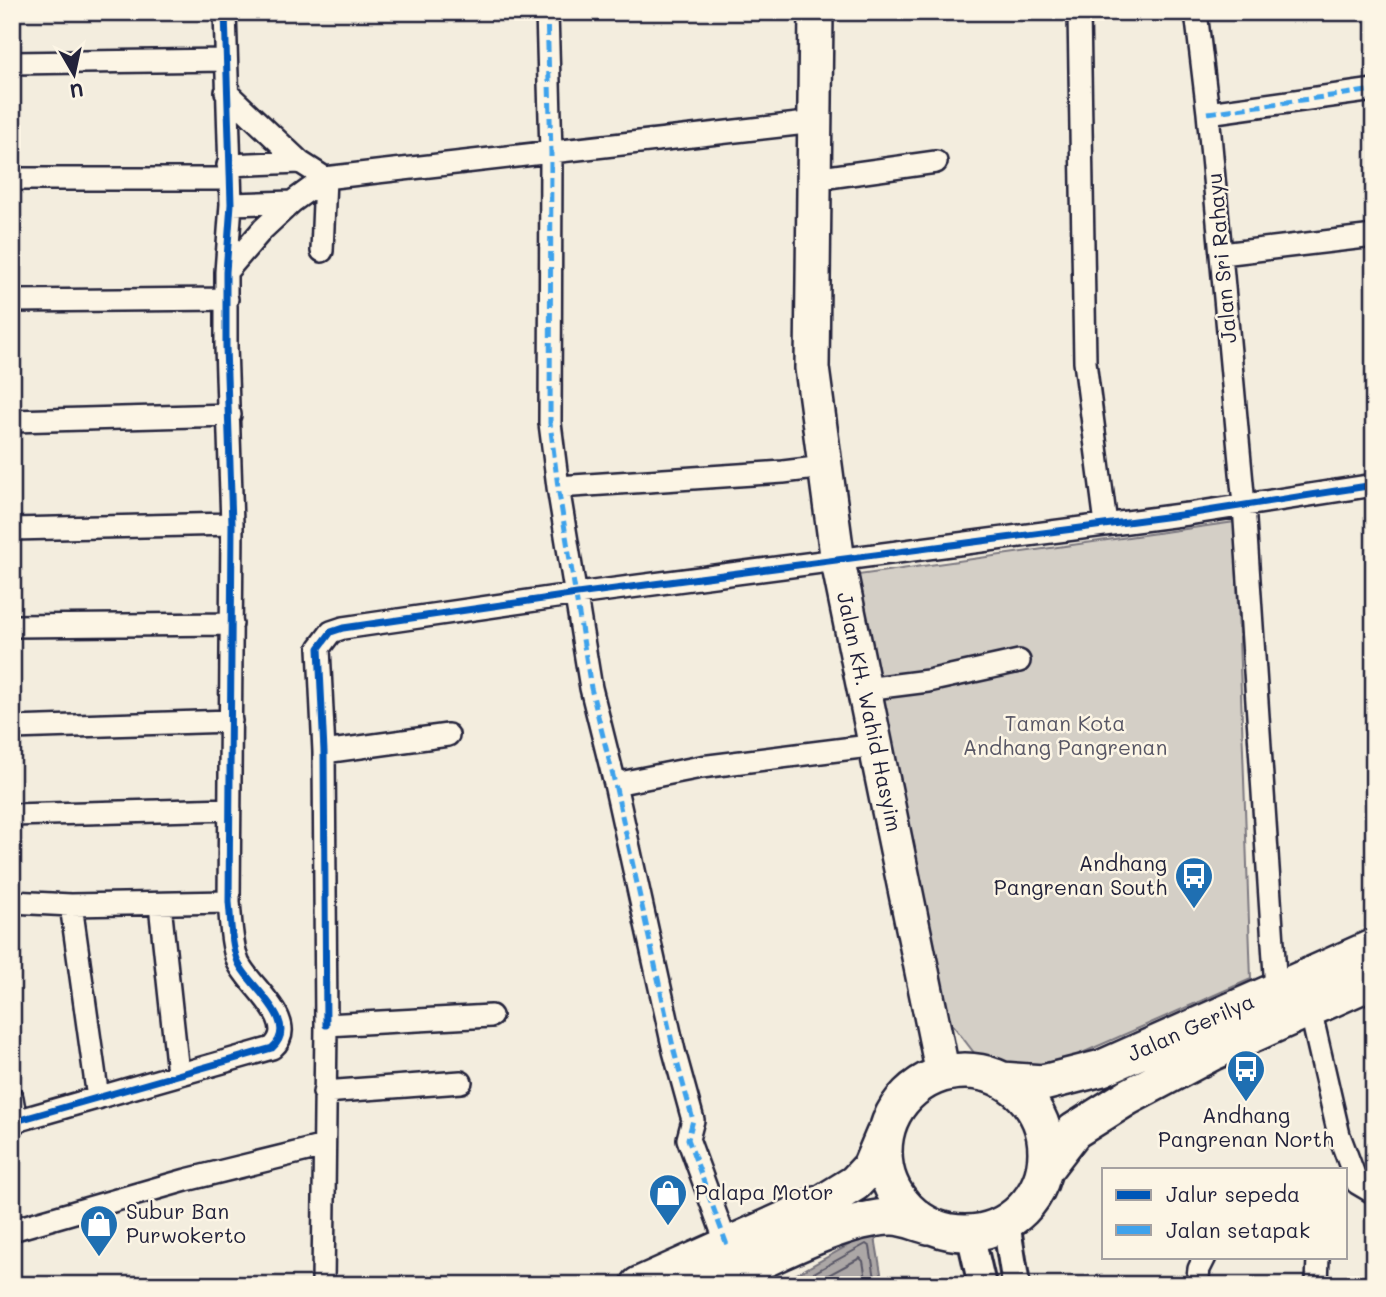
<svg xmlns="http://www.w3.org/2000/svg" width="1386" height="1297" viewBox="0 0 1386 1297" font-family="Mali,sans-serif">
	<style>
		.green { fill: #d4cfc6; stroke: #7b7880; stroke-width: 2 }
		.water { fill: #aca7a6; stroke: #75727b; stroke-width: 2 }
		.lines { fill: none; stroke-linecap: round; stroke-linejoin: round }
		.shore { stroke: #595766; stroke-width: 2 }
		.minor-casing { stroke: #22223b; stroke-width: 26 }
		.tertiary-casing { stroke: #22223b; stroke-width: 32 }
		.primary-casing { stroke: #22223b; stroke-width: 38 }
		.trunk-casing { stroke: #22223b; stroke-width: 40 }
		.minor { stroke: #fcf5e5; stroke-width: 21 }
		.tertiary { stroke: #fcf5e5; stroke-width: 26 }
		.primary { stroke: #fcf5e5; stroke-width: 33 }
		.trunk { stroke: #fcf5e5; stroke-width: 35 }
		.quiet { stroke: #3ea2ec; stroke-width: 5; stroke-dasharray: 10 5; stroke-linecap: butt }
		.cycleway-casing { stroke: #fcf5e5; stroke-width: 11 }
		.cycleway { stroke: #0057b8; stroke-width: 7 }
		.labels { text-anchor: middle; stroke-width: 5; stroke-linejoin: round; paint-order: stroke }
		.street-label { font-size: 21px; fill: #22223b; stroke: #fcf5e5 }
		.park-label { font-size: 21px; fill: #575665; stroke: #fcf5e5 }
		.poi-label { font-size: 21px; fill: #22223b; stroke: #fcf5e5; text-anchor: start }
	</style>
	<rect width="100%" height="100%" fill="#f3edde"/>
	<filter id="ink" filterUnits="userSpaceOnUse"><feTurbulence type="fractalNoise" baseFrequency=".0143" numOctaves="2"/><feDisplacementMap in="SourceGraphic" scale="14" xChannelSelector="R" yChannelSelector="G"/><feConvolveMatrix kernelMatrix="1 2 1 2 8 2 1 2 1" color-interpolation-filters="sRGB"/></filter>
	<g filter="url(#ink)">
		<path class="green" d="M 1235,522 L 1251,979 L 1041,1071 L 1009,1067 L 975,1054 L 939,1007 L 851,576 Z"/>
		<path class="water" d="M 874,1231 L 883,1285 L 777,1285 Z"/>
		<g class="lines">
			<path class="shore" d="M 792,1285 L 866,1244 L 870,1247 L 876,1285
				M 810,1285 L 860,1258 L 863,1261 L 867,1285"/>
			<defs>
				<path id="minor" d="M 547,12 L 551,153 L 550,423 L 558,487 L 591,688 L 615,784 L 674,1051 L 693,1120 L 688,1139 L 727,1245
					M 1079,12 L 1085,362 L 1106,524
					M 1196,12 L 1208,113 L 1244,505 L 1276,989
					M 12,63 L 226,60
					M 226,92 L 300,162
					M 1208,113 L 1374,90
					M 228,165 L 300,162 L 325,178
					M 12,179 L 229,179
					M 814,179 L 936,162
					M 231,204 L 292,202 L 325,178 L 333,177 L 815,122
					M 322,251 L 325,178
					M 1222,254 L 1374,236
					M 226,272 L 263,229 L 292,202
					M 12,301 L 227,299
					M 12,421 L 230,415
					M 558,487 L 783,472 L 824,467
					M 12,529 L 232,524
					M 12,626 L 232,624
					M 865,689 L 928,681 L 1019,661
					M 12,728 L 231,721
					M 324,752 L 448,735
					M 615,784 L 701,767 L 877,745
					M 12,815 L 230,809
					M 12,902 L 71,905 L 229,902
					M 71,905 L 98,1098
					M 160,905 L 178,1073
					M 1310,1009 L 1339,1135 L 1357,1183 L 1374,1193
					M 326,1025 L 324,752 L 319,648 L 331,632 L 343,628 L 577,594 L 1188,514 L 1374,485
					M 324,1092 L 461,1082
					M 12,1098 L 16,1121 L 272,1048 C 302,1022 248,986 238,962 C 231,943 231,922 229,902 L 232,524 L 226,346 L 226,272 L 231,204 L 225,12
					M 12,1230 L 186,1180 L 324,1146
					M 323,1285 L 326,1025 L 491,1016
					M 1197,1285 L 1199,1269 L 1205,1257
					M 1317,1285 L 1318,1257"/>
				<path id="tertiary" d="M 1006,1222 L 1016,1285
					M 970,1233 L 982,1285"/>
				<path id="primary" d="M 816,12 L 812,368 L 838,562 L 943,1074"/>
				<path id="trunk" d="M884 1152a81 81 0 1 1 162 0a81 81 0 1 1-162 0Z
					M 1002,1080 L 1043,1083 L 1102,1068 L 1374,947
					M 1044,1170 L 1074,1131 L 1128,1097 L 1211,1053 L 1374,980
					M 639,1285 L 824,1202 L 855,1183 L 870,1167 L 884,1134
					M 709,1285 C 758,1264 841,1217 892,1217 C 904,1217 917,1223 929,1226"/>
			</defs>
			<use href="#minor" class="minor-casing"/>
			<use href="#tertiary" class="tertiary-casing"/>
			<use href="#primary" class="primary-casing"/>
			<use href="#trunk" class="trunk-casing"/>
			<use href="#minor" class="minor"/>
			<use href="#tertiary" class="tertiary"/>
			<use href="#primary" class="primary"/>
			<use href="#trunk" class="trunk"/>
			<path class="quiet" d="M 547,12 L 551,153 L 550,423 L 558,487 L 591,688 L 615,784 L 674,1051 L 693,1120 L 688,1139 L 727,1245
				M 1208,113 L 1374,90"/>
			<defs>
				<path id="cycleway" d="M 326,1025 L 324,752 L 319,648 L 331,632 L 343,628 L 577,594 L 1188,514 L 1374,485
					M 12,1098 L 16,1121 L 272,1048 C 302,1022 248,986 238,962 C 231,943 231,922 229,902 L 232,524 L 226,346 L 226,272 L 231,204 L 225,12"/>
			</defs>
			<use href="#cycleway" class="cycleway-casing"/>
			<use href="#cycleway" class="cycleway"/>
		</g>
	</g>
	<defs>
		<symbol id="bus-pin" viewBox="-11 -11 22 30"><path d="M0 17L-7.5 6A9.5 9.5 0 1 1 7.5 6Z" fill="#1f6fb2" stroke="#fcf5e5"/><path d="M-5-6H5V4H4V6H2V4H-2V6H-4V4H-5ZM-3.5-4V0h7V-4ZM-3.5 1.2v1.5H-2V1.2ZM2 1.2v1.5H3.5V1.2Z" fill="#fff"/></symbol>
		<symbol id="shop-pin" viewBox="-11 -11 22 30"><path d="M0 17L-7.5 6A9.5 9.5 0 1 1 7.5 6Z" fill="#1f6fb2" stroke="#fcf5e5"/><path d="M-5-2.5h2.3a2.7 3.5 0 0 1 5.4 0H5L5.5 6h-11ZM-1.5-2.5h3a1.5 2.3 0 0 0-3 0Z" fill="#fff"/></symbol>
	</defs>
	<g fill-rule="evenodd">
		<use href="#bus-pin" x="1172" y="854" width="44" height="60"/>
		<use href="#bus-pin" x="1224" y="1047" width="44" height="60"/>
		<use href="#shop-pin" x="646" y="1171" width="44" height="60"/>
		<use href="#shop-pin" x="77" y="1202" width="44" height="60"/>
	</g>
	<g class="labels">
		<g class="street-label">
			<text transform="translate(1222 258) rotate(-95)" y="7">Jalan Sri Rahayu</text>
			<text transform="translate(869 712) rotate(78)" y="7">Jalan KH. Wahid Hasyim</text>
			<text transform="translate(1191 1028) rotate(-24)" y="7">Jalan Gerilya</text>
		</g>
		<g class="park-label">
			<text x="1065" y="731">Taman Kota<tspan x="1065" dy="24">Andhang Pangrenan</tspan></text>
		</g>
		<g class="poi-label">
			<text x="1167" y="871" text-anchor="end">Andhang<tspan x="1167" dy="24">Pangrenan South</tspan></text>
			<text x="1246" y="1123" text-anchor="middle">Andhang<tspan x="1246" dy="24">Pangrenan North</tspan></text>
			<text x="695" y="1200">Palapa Motor</text>
			<text x="126" y="1219">Subur Ban<tspan x="126" dy="24">Purwokerto</tspan></text>
		</g>
	</g>
	<rect width="1386" height="1297" fill="none" stroke="#fcf5e5" stroke-width="42"/>
	<rect x="21" y="21" width="1344" height="1255" fill="none" stroke="#22223b" stroke-width="2.5" filter="url(#ink)"/>
	<rect x="1102" y="1168" width="245" height="91" fill="#fcf5e5" stroke="#a5a1a1" stroke-width="2"/>
	<rect x="1116" y="1190" width="35" height="10" fill="#0057b8" stroke="#a5a1a1" stroke-width="2"/>
	<text x="1166" y="1202" font-size="21" fill="#22223b">Jalur sepeda</text>
	<rect x="1116" y="1225" width="35" height="10" fill="#3ea2ec" stroke="#a5a1a1" stroke-width="2"/>
	<text x="1166" y="1238" font-size="21" fill="#22223b">Jalan setapak</text>
	<g transform="translate(74 74) rotate(171)" stroke="#fcf5e5" stroke-width="5" paint-order="stroke">
	<path d="M0-5L12 26L0 18L-12 26Z" fill="#22223b"/>
	<text y="-10" font-size="19" font-weight="bold" text-anchor="middle" fill="#22223b">U</text>
	</g>
</svg>
